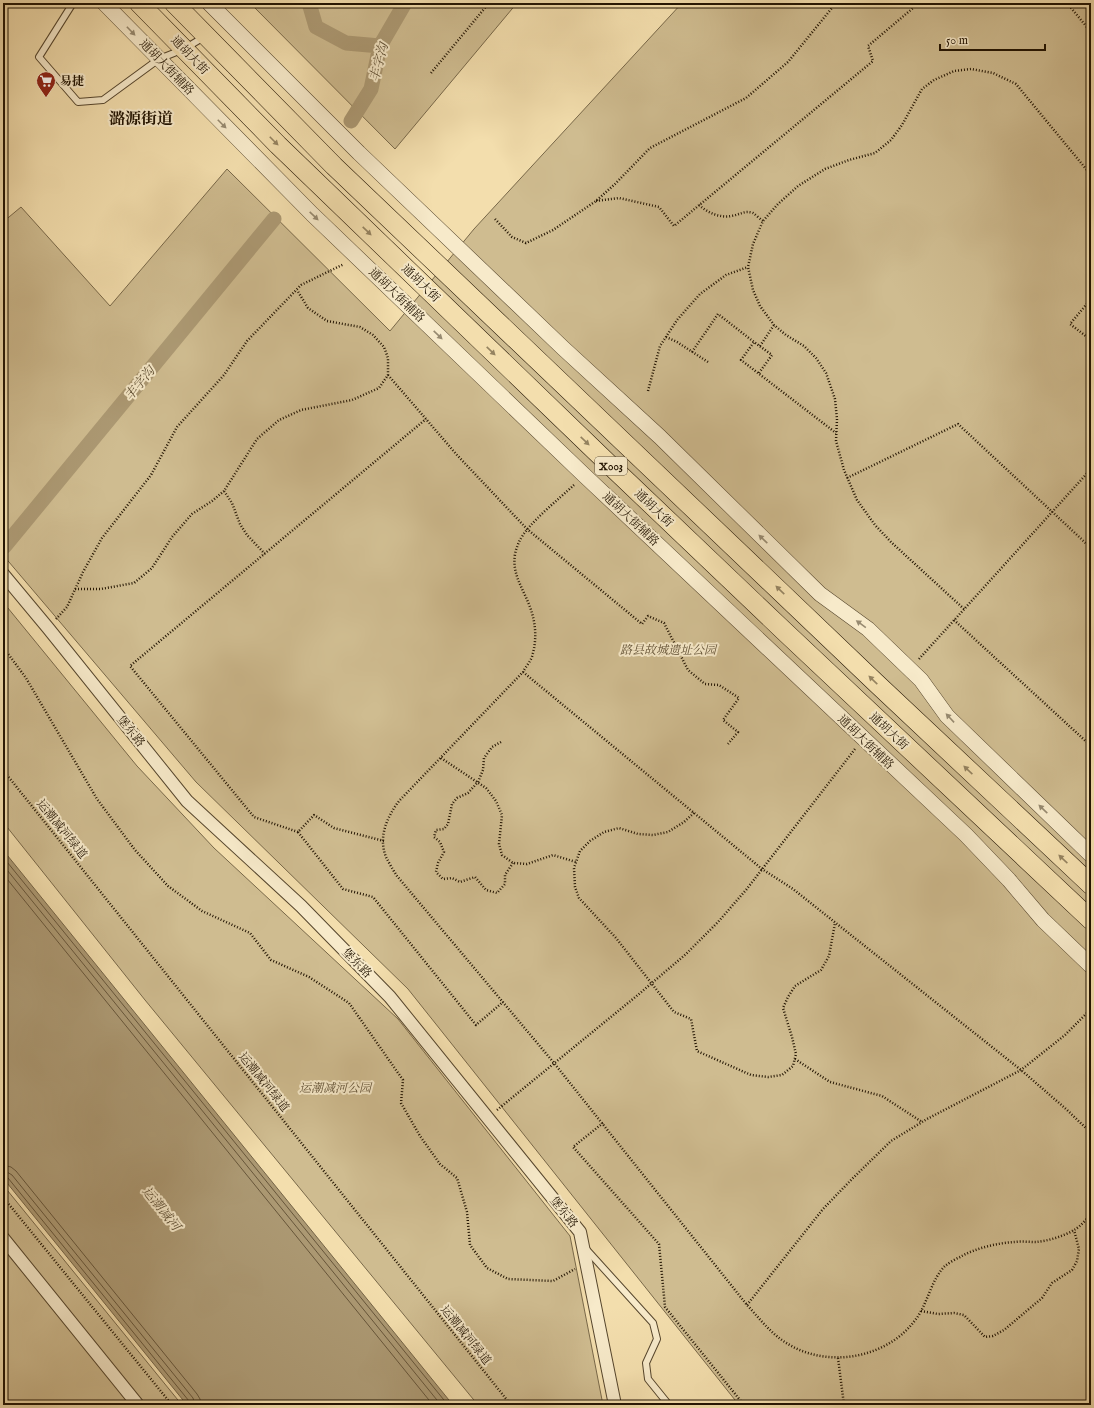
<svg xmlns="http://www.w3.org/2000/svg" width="1094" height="1408" viewBox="0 0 1094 1408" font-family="'IM FELL English','Noto Serif SC',serif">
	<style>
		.green { fill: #cfbc90; stroke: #786849 }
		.water { fill: #ac9973; stroke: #756446 }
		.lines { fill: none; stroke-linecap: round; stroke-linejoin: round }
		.shore { stroke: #67563a; stroke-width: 1 }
		.canal { stroke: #ac9973; stroke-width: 15 }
		.service-casing { stroke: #56462d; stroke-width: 8 }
		.minor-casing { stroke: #56462d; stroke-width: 14 }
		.tertiary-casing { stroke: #56462d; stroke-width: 16 }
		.primary-casing { stroke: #221402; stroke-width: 20 }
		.path { stroke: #221402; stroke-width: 2.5; stroke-dasharray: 1 2; stroke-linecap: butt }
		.service { stroke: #f7eaca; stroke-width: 6 }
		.minor { stroke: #f7eaca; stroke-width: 12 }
		.tertiary { stroke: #f7eaca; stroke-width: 15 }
		.primary { stroke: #f3dead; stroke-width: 19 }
		.oneway { fill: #978a70 }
		.oneway2 { fill: #958360 }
		.labels { text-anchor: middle; stroke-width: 4; stroke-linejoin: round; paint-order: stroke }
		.shield { fill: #f7eaca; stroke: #62543e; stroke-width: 1 }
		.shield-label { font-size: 11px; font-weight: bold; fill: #221402 }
		.street-label { font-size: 12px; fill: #221402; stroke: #f7eaca }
		.poi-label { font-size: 12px; font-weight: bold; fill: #221402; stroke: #f7eaca; text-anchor: start }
		.park-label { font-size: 12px; font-style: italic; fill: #5f4f34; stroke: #f7eaca }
		.water-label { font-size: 13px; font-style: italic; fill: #605035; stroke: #f7eaca }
		.district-label { font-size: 16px; font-weight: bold; fill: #221402; stroke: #f7eaca }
	</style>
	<rect width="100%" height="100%" fill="#f3dead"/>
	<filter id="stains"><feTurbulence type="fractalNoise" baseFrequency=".005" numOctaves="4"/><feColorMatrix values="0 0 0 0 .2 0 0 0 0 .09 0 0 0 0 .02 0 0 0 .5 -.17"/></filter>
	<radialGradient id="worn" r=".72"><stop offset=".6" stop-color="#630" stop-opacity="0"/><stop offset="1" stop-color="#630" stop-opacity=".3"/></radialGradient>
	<path class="green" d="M 250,3 L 517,3 L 395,149 Z
		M 682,3 L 1091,3 L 1091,1405 L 739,1405 L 408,989 L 196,782 L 3,555 L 3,222 L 21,207 L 110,306 L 227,169 L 390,331 L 474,229 Z
		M 3,602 L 137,766 L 214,848 L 398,1019 L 570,1236 L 603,1405 L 478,1405 L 145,1000 L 3,822 Z
		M 3,1185 L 182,1405 L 3,1405 Z"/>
	<path class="water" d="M 3,850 L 453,1405 L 187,1405 L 3,1178 Z"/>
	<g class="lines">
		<path class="shore" d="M 3,857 L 448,1405
			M 3,865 L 441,1405
			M 3,874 L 433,1405
			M 3,1165 L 11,1167 L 16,1171 L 197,1394 L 200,1399 L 201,1405
			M 3,1171 L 7,1172 L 12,1175 L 193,1398 L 195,1405
			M 3,1176 L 8,1178 L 189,1401 L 190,1405"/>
		<path class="canal" d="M 309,3 L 316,27 L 346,43 L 380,46
			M 351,121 L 371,89 L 380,46 L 405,3
			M 4,547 L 274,219"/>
		<defs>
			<path id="service" d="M 73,3 L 39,57 L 78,102 L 103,100 L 159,59 L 184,49 L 204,37
				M 586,1249 L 653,1323 L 657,1339 L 646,1363 L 648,1379 L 669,1405"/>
			<path id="minor" d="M 3,574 L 48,628 L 187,801 L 301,906 L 390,997 L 580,1232 L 615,1405
				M 3,1238 L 138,1405"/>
			<path id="tertiary" d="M 104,3 L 312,214 L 584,475 L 966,835 L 1009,880 L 1043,920 L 1091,966
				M 209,3 L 359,153 L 563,348 L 660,437 L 820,594 L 868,629 L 921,680 L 947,716 L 1091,855"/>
			<path id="primary" d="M 139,3 L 278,145 L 614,469 L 784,631 L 1091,920
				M 174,3 L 334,166 L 875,682 L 1091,885"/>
		</defs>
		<use href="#service" class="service-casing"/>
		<use href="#minor" class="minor-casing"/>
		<use href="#tertiary" class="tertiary-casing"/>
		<use href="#primary" class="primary-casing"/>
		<path class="path" d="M 1067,3 L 1091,32
			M 431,73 L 489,3
			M 596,201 L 619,198 L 659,207 L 674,226 L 873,61 L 868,46 L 919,3
			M 699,205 C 708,213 720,218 731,216 C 739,215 745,210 753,213 C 756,215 760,219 763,221
			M 495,219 L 512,237 L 526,243 L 553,230 L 596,201 L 615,184 L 650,148 L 746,98 L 788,62 L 836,3
			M 1091,299 L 1070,324 L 1091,340
			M 666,337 L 677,342 L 708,362
			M 760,346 L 774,325
			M 692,352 L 718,314 L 754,342
			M 759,373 L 772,355 L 754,342 L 741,360 L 836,433
			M 388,375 L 457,455 L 527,529 L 642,624 L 648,616 L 664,623 L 688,670 L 705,684 L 719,685 L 739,698 L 723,720 L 738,732 L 728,744
			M 648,391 L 660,346 L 677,320 L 700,294 L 726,275 L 748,267
			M 847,478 L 958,424 L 1091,548
			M 574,485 C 559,499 527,524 519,542 C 505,572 527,590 533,617 C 536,629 536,641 533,653 C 532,660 526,666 523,672 L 399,801 C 387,817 378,837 386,857 C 389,863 393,870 397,876 L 554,1063 L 747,1305 C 760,1319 771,1334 788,1344 C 829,1369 888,1358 916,1319 C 927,1305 932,1278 945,1266 C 949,1263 955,1259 960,1257 C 976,1248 997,1243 1015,1242 C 1022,1241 1029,1242 1036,1242 C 1048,1241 1064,1236 1074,1230 C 1080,1227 1087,1219 1091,1213
			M 265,554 L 247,535 L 240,524 L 232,503 L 224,491 L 257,439 L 279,420 L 301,410 L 352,400 L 379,388 L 388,375 L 388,358 L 384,347 L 373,335 L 360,327 L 327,321 L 308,308 L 297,290
			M 75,589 L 101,589 L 134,583 L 152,568 L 172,537 L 192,514 L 212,501 L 224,491
			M 964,609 L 891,542 L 875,525 L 857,500 L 844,470 L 836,441 L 837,419 L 835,399 L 826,373 L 816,358 L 804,346 L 786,335 L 774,325 L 760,306 L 753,290 L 748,267 L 753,244 L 763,221 L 778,204 L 798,186 L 825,169 L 849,160 L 875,153 L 891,140 L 902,125 L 922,89 L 934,80 L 954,71 L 971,69 L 993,73 L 1016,84 L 1091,175
			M 56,619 L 67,607 L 83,572 L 102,538 L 151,475 L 177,427 L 224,375 L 247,341 L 301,285 L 344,264
			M 954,620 L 1091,746
			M 3,647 L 26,678 L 97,799 L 135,850 L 168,886 L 202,911 L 250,933 L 271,960 L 309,977 L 349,1003 L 403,1080 L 401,1103 L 420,1136 L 440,1164 L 457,1178 L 467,1212 L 470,1245 L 487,1268 L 508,1279 L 553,1281 L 575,1269
			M 919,659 L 1091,469
			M 523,672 L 762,869 L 793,889 L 1021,1070 L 1066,1109 L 1088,1130 L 1091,1135
			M 501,742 L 492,747 L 484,758 L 483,770 L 478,782 L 468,793 L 457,798 L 452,804 L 448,824 L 444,829 L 436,830 L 434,837 L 440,842 L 444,852 L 438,863 L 436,872 L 443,879 L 452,878 L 460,882 L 475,877 L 486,890 L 497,893 L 505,884 L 505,875 L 513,863
			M 441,758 L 486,788 L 496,801 L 502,815 L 499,844 L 502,855 L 513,863 L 527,864 L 553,855 L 576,862
			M 3,770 L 511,1405
			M 694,813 L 684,822 L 668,832 L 653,835 L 638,834 L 619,828 L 604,832 L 590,841 L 580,851 L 574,868 L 575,887 L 579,898 L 616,938 L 674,1012 L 691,1019 L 697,1051 L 751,1075 L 768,1077 L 782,1075 L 793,1066 L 796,1054 L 792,1037 L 783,1008 L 788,997 L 795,986 L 821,970 L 829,956 L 835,923
			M 298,832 L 254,817 L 130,666 L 426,419
			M 384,841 L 334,828 L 314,815 L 298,832 L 343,889 L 373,897 L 476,1025 L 503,1002
			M 795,1059 L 830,1082 L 882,1096 L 922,1122
			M 497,1110 L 639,994 L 686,954 L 718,922 L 746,890 L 855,749
			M 603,1123 L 573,1147 L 659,1244 L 665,1307 L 744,1405
			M 3,1197 L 172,1405
			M 747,1305 L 823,1209 L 852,1179 L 891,1141 L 927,1119 L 1021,1070 L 1065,1035 L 1091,1009
			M 921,1311 L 938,1314 L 954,1313 L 964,1315 L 985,1337 L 993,1336 L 1004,1330 L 1042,1298 L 1052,1283 L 1072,1270 L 1077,1261 L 1079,1249 L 1074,1230
			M 838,1358 L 844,1405"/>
		<use href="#service" class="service"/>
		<use href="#minor" class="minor"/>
		<use href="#tertiary" class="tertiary"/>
		<use href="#primary" class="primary"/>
	</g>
	<defs><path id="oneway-solid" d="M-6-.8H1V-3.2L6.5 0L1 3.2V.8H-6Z"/></defs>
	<g class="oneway">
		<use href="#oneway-solid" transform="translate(131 31) rotate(46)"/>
		<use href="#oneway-solid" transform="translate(222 124) rotate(45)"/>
		<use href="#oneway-solid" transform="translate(314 216) rotate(44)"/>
		<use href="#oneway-solid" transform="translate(438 335) rotate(44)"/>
		<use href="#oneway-solid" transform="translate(763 539) rotate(-136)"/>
		<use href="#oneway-solid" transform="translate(861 624) rotate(-144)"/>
		<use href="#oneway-solid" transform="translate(950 718) rotate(-133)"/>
		<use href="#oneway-solid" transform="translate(1043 809) rotate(-136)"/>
	</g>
	<g class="oneway2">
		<use href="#oneway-solid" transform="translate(274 141) rotate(45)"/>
		<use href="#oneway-solid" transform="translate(367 231) rotate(44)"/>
		<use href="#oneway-solid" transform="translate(491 351) rotate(44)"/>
		<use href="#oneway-solid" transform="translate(585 441) rotate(44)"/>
		<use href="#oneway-solid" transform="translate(780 590) rotate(-136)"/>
		<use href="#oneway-solid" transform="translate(873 680) rotate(-136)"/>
		<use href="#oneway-solid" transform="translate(968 770) rotate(-137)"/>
		<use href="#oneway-solid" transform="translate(1063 859) rotate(-137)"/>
	</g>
	<defs>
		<symbol id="supermarket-pin" viewBox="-11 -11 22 30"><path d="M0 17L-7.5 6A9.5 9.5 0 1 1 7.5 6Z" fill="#8f2418" stroke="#f7eaca"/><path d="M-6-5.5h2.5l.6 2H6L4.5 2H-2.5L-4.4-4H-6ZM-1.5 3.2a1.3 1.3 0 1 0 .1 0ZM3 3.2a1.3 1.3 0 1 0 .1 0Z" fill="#fff"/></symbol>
	</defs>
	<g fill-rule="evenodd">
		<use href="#supermarket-pin" x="35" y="70" width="22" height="30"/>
	</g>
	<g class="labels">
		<rect class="shield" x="595" y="457" width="32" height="18" rx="3"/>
		<g class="shield-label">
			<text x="611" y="470">X003</text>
		</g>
		<g class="street-label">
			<text transform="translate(190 55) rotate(46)" y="4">通胡大街</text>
			<text transform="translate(167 67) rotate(46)" y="4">通胡大街辅路</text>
			<text transform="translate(421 283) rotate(44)" y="4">通胡大街</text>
			<text transform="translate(397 295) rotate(44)" y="4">通胡大街辅路</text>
			<text transform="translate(654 508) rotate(44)" y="4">通胡大街</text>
			<text transform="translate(631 519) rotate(43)" y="4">通胡大街辅路</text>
			<text transform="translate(131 731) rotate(51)" y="4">堡东路</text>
			<text transform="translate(889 731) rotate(43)" y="4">通胡大街</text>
			<text transform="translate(866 742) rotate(44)" y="4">通胡大街辅路</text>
			<text transform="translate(62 829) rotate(51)" y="4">运潮减河绿道</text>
			<text transform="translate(357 963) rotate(45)" y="4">堡东路</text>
			<text transform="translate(264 1082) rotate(51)" y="4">运潮减河绿道</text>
			<text transform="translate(564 1212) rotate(51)" y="4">堡东路</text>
			<text transform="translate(466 1335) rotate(51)" y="4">运潮减河绿道</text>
		</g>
		<g class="poi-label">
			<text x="60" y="85">易捷</text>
		</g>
		<g class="park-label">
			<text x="668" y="654">路县故城遗址公园</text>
			<text x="335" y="1092">运潮减河公园</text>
		</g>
		<g class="water-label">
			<text transform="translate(378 62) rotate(-75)" y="5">丰字沟</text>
			<text transform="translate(139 383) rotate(-51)" y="5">丰字沟</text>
			<text transform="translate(162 1208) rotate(51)" y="5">运潮减河</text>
		</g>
		<g class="district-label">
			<text x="141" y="124">潞源街道</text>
		</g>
	</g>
	<rect width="1094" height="1408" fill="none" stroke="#f3dead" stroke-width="16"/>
	<rect x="4" y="4" width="1086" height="1400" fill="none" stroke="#221402" stroke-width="2"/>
	<rect x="8" y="8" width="1078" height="1392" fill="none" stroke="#221402"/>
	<path d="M940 44v6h105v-6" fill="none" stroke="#221402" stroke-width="2"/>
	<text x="946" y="44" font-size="12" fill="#221402" stroke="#f7eaca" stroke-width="3" paint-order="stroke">50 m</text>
	<rect width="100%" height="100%" filter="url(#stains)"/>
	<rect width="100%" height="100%" fill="url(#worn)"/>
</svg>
